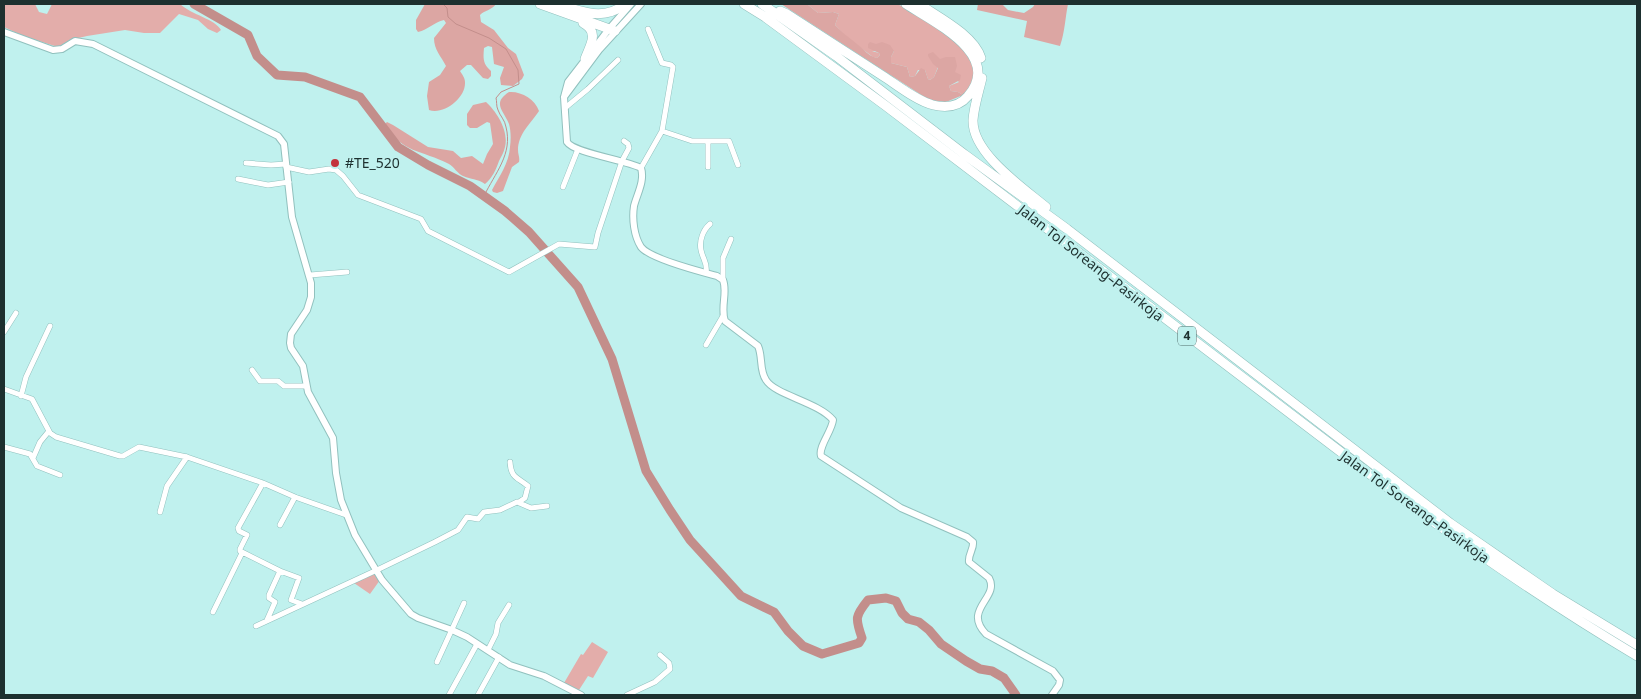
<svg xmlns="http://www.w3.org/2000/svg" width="1641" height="699" viewBox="0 0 1641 699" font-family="'Noto Sans',sans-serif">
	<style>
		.green { fill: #e3adaa }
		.forest { fill: #dca6a3 }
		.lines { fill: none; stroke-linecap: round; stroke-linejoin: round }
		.stream { stroke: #c38e8b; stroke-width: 1 }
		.river { stroke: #c38e8b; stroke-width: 9 }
		.minor-casing { stroke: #91c1be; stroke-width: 6 }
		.tertiary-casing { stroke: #91c1be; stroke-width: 8 }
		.motorway-casing { stroke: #91c1be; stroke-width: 10 }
		.minor { stroke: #fff; stroke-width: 5 }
		.tertiary { stroke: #fff; stroke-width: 6 }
		.motorway { stroke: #fff; stroke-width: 9 }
		.poi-dot { fill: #c3333c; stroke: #c0f1ee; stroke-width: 2 }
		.labels { text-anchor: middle; stroke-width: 5; stroke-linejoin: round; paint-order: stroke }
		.shield { fill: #c0f1ee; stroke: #4e6a68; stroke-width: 1 }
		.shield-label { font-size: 12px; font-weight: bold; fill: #1d302f }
		.poi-label { font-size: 14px; fill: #1d302f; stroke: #c0f1ee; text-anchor: start }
		.street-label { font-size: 14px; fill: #1d302f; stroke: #c0f1ee }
	</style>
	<rect width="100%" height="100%" fill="#c0f1ee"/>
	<path class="green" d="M 4,4 L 35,4 L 39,12 L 47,14 L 52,4 L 180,4 C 192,15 215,19 221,30 L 217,33 L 208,29 L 198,20 L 179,14 L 160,33 L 144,33 L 125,30 L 87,36 L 70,40 L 58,47 L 23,36 L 4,27 Z
		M 807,4 C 827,4 848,4 868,4 C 877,4 887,2 895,4 C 904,5 914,14 922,19 C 948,34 996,61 963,95 L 958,92 L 951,91 L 949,86 L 959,82 L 938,67 L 934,77 L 930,80 L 928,79 L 925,70 L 918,70 L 915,76 L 910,77 L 907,67 L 891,63 L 891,57 L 894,51 L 872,51 L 879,53 L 880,55 L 877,58 L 873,57 L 845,36 L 835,25 L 839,14 L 833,12 L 818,13 Z
		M 375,573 L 380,580 L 370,594 L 354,583 Z
		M 592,642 L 608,652 L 593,678 L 588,676 L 579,690 L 564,683 L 581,654 L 583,655 Z"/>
	<path class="forest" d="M 425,4 L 496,4 C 492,10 485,10 480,15 L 481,22 L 494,30 L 508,48 L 516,54 L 524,75 L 522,79 L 513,86 L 501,85 L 500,78 L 504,67 L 494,64 L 492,47 L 488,46 L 484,48 C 483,59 483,64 491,71 L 491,76 L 488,79 L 483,78 L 471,65 L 467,65 L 460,71 C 462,74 465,78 465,82 C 466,98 444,115 429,110 L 427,96 L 429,82 L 440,75 L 446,66 C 441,56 434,50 434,38 L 446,23 L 444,20 C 434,22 428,30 418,32 L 416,29 L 416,20 Z
		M 781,4 L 807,4 L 818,13 L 833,12 L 839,14 L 835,25 C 842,33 849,37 857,44 C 864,49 868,56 877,58 L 880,55 L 879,53 L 868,48 L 868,44 L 870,42 L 876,44 L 882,42 L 890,45 L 894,51 L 891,57 L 891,63 L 907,67 L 910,77 L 915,76 L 921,68 L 925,70 L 928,79 L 930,80 L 934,77 L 938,68 L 933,64 L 928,56 L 928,54 L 933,52 L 940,59 L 946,57 L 955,57 L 957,66 L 955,72 L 961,75 L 960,80 L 949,86 L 951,91 L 958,92 L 963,95 L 946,102 L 929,100 Z
		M 978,4 L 1002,4 L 1008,10 L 1024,13 L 1033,7 L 1035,4 L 1068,4 C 1065,19 1065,31 1060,46 L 1024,37 L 1027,21 L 977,10 Z
		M 509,92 C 521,91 535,99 539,111 C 531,123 518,134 518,150 C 518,155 520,157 519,162 L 512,167 L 503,191 L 497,193 L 493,192 L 492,190 C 499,177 509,163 510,147 C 511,140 511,131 509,124 C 503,110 492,103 509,92 Z
		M 486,102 C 497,112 509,131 505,147 C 504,152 501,157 499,161 C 496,170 492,178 485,184 C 476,178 472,180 463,176 C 458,174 454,167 449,164 C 422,150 401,153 385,124 L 387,122 L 393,125 L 428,147 L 453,151 L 461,158 L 472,156 L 483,164 L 487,154 L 493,144 L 490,123 L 487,122 L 477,128 L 470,128 L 467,125 L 467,114 L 473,105 Z"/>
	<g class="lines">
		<path class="stream" d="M 443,4 L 447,8 L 448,17 L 456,24 L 489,38 L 506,49 L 518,70 L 519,84 L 501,92 L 496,98 C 497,101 496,106 498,110 C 500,116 505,120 506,127 C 513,154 495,173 484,196"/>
		<path class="river" d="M 194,4 L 248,35 L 257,56 L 277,75 L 305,77 L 360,97 L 398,147 L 428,165 L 470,186 L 505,211 L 529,232 L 578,287 L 612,359 L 646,471 L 670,510 L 690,540 L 741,596 L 774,612 L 788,631 L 803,646 L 822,654 L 859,643 L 862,638 C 855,618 855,616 868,600 L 886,598 L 896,601 L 902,613 L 908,619 L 919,622 L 929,630 L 941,644 L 966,661 L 980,669 L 992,671 L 1004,678 L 1016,695"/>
		<defs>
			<path id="minor" d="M 565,108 L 588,89 L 618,60
				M 662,131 L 692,141 L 729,141 L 738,165
				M 708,142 L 708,167
				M 246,163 L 271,165 L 286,164
				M 286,167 L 309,172 L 329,169 L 336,170 L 343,176 L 358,195 L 421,219 L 428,231 L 509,272 L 559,244 L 595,247 L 598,233 L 622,161 L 629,148 L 628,144 L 624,141
				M 641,168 L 662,131 L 673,67 L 671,65 L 662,63 L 648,29
				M 238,179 L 268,185 L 289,182
				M 563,187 L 578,149
				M 706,273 C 708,263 703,260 701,250 C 699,241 703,230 710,224
				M 310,275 L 347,272
				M 723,280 L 723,258 L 731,239
				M 4,332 L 16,313
				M 706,345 L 723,316
				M 252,370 L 260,381 L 278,381 L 284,386 L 306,386
				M 4,389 L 32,399 L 50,433 L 56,437 L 120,456 L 123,456 L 139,447 L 187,457 L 263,483 L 295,497 L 346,515
				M 21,396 L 26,377 L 50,326
				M 4,447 L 30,454 L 37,466 L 60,475
				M 33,458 L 40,442 L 49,431
				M 510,462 C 511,478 517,477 528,486 L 525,498 L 519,502
				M 263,483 L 238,528 L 239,531 L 247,535 L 240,549 L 240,551 L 280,571 L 269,595 L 269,598 L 275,602 L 267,620
				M 160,512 L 167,486 L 187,457
				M 280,525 L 295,497
				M 280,571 L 299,578 L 291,600 L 302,604
				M 213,612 L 242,553
				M 256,626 L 377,570 L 435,542 L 458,530 L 467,517 L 478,519 L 484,512 L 500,510 L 517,502 L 531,508 L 547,506
				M 488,650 L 496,634 L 498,623 L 509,605
				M 437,662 L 464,603
				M 449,695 L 477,644
				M 478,695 L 499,657
				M 627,695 L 655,682 L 670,669 L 669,663 L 660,655"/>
			<path id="tertiary" d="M 631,4 L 609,29 L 568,82 L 564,97 L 567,142 C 574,153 625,160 641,168 C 645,181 637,194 634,206 C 632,219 634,236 641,247 C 650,259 702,272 717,276 L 723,280 C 728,292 720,308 725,321 L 758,346 C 763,357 759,370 766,380 C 775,395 818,402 833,420 C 832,431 818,447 821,456 L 901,508 L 967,537 L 973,542 C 974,549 968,554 969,562 L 989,578 C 1000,598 962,609 986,634 L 1053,671 L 1060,680 L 1059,685 L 1052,695
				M 4,32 L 53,50 L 62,49 L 75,41 L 93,44 L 278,136 L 284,144 L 292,217 L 311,283 L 311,297 L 307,310 L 291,334 L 290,343 L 291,348 L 303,366 L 308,392 L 333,438 L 336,473 L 341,500 L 355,535 L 382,580 L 411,614 L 418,618 L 452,630 L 467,637 L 510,665 L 544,676 L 581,695
				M 564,97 L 599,50 L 641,4"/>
			<path id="motorway" d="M 540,4 L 615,31
				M 555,4 C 585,11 599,22 627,4
				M 744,4 L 765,17 L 886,106 L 1413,507 C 1486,560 1560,610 1637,656
				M 762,4 L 836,56 L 964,154 L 1067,229 L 1450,523 L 1553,594 L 1637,645
				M 919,4 C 938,17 974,35 981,58
				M 780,11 L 787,14 C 819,35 851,55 883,76 C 897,85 917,101 933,105 C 946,108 959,107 968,96 C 1004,55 933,22 906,4
				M 583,23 C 600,32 590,45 585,59
				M 982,78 C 979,91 974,106 973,120 C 972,153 1022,187 1046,207"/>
		</defs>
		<use href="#minor" class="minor-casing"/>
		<use href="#tertiary" class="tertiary-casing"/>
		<use href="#motorway" class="motorway-casing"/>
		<use href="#minor" class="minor"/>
		<use href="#tertiary" class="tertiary"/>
		<use href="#motorway" class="motorway"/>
	</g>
	<circle class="poi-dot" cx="335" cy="163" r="5"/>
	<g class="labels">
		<rect class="shield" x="1178" y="326.5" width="18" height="19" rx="4"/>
		<g class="shield-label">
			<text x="1187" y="340">4</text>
		</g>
		<g class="poi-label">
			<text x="345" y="168">#TE_520</text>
		</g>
		<g class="street-label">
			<text transform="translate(1091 263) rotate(38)" y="5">Jalan Tol Soreang–Pasirkoja</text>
			<text transform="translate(1415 507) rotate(36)" y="5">Jalan Tol Soreang–Pasirkoja</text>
		</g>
	</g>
	<rect width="1641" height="699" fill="none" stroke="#1d302f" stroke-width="10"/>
</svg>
